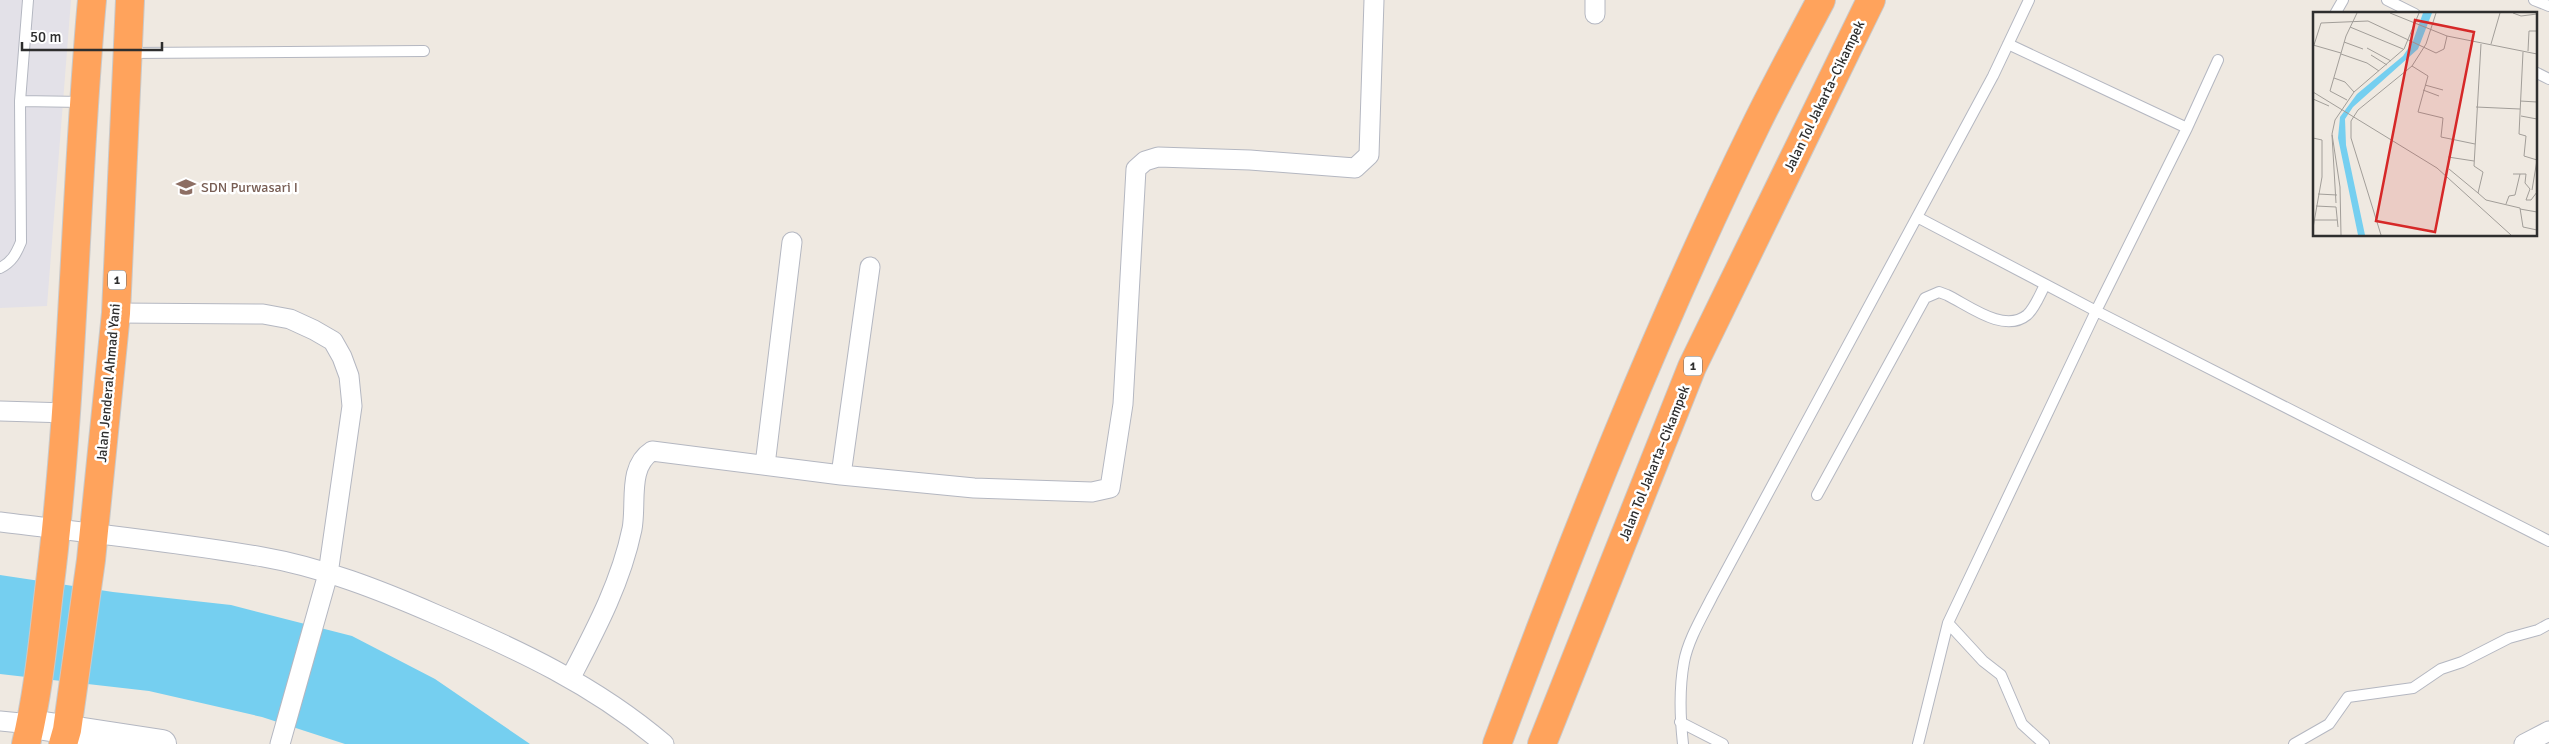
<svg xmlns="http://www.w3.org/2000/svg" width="2549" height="744" viewBox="0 0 2549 744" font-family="Signika,sans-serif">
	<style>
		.industrial { fill: #e3e1e8 }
		.water { fill: #75cff0 }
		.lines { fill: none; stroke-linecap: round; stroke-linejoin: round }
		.lane-casing { stroke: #b4b7c1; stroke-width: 12 }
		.street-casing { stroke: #b4b7c1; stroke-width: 21 }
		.secondary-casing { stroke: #b4b7c1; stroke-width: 30 }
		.highway-casing { stroke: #c9c9c9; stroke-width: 30 }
		.lane { stroke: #fff; stroke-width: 10 }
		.street { stroke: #fff; stroke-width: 19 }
		.secondary { stroke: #fff; stroke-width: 28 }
		.highway { stroke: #ffa35c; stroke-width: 28 }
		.labels { text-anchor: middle; stroke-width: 5; stroke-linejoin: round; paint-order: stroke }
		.shield { fill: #fff; stroke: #6d6d6d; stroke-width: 1 }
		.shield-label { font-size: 12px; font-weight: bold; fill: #2e2e2e }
		.street-label { font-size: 14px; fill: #2e2e2e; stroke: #fff }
		.education-label { font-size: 14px; fill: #785e54; stroke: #fff; text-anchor: start }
		.inset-road { fill: none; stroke: #a29e99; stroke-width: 1 }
		.view { fill: #d62828; fill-opacity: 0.15; stroke: #d62828; stroke-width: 2.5 }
		.inset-edge { fill: none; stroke: #2e2e2e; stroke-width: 2.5 }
	</style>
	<rect width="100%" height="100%" fill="#efe9e1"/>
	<path class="industrial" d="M 0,0 L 71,0 L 47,306 L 0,308 Z"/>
	<path class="water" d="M 0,575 L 113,592 L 231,605 L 352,636 L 435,679 L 530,744 L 345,744 L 262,717 L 149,691 L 0,674 Z"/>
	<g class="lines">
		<defs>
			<path id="lane" d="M 2387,0 L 2415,14
				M 2534,0 L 2549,6
				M 2335,14 L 2343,0
				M 2008,44 L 2187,128
				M 128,53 L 424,51
				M 2535,72 L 2549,79
				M 20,101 L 83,102
				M 1917,217 L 2096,311 L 2187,128 L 2218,60
				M 0,268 C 12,262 16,254 21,242 L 20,101 L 28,0
				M 1817,495 L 1925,298 L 1939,292 L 1947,295 C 1968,305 2004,334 2027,315 C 2035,308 2040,294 2045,285
				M 1948,623 L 1983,661 L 2001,675 L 2022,724 L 2044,744
				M 1680,722 L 1723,744
				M 1683,744 C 1680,717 1679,689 1684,662 C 1688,640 1702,617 1712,597 L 1993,76 L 2029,0
				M 1918,744 L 1948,623 L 2096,311 L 2549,541
				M 2294,744 L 2329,724 L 2348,697 L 2413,688 L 2441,669 L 2462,662 L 2509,638 L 2538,630 L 2549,624"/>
			<path id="street" d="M 1595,0 L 1595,14
				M 116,313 L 263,314 L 290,319 L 314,330 L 333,341 L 342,357 L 349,376 L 352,406 L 328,574 L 280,744
				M 0,411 L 68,413
				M 765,465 L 792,242
				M 841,475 L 870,267
				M 0,522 C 88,533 176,542 263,557 C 321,567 380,590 435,614 C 517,649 595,685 664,744
				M 571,677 C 596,629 621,582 632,529 C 637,503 627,467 652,451 L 841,475 L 974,488 L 1092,492 L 1110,488 L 1123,404 L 1136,169 L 1145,161 L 1158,157 L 1250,160 L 1355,168 L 1369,155 L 1374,0
				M 0,721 L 31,724
				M 2524,744 L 2549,731"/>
			<path id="secondary" d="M 31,724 L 162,744"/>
			<path id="highway" d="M 26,744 C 38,694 43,642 49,591 C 74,395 74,197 92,0
				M 63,744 L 67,730 L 91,560 L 116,313 L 130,0
				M 1497,744 C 1575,535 1657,327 1755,127 C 1776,84 1799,42 1821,0
				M 1542,744 L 1692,367 L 1871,0"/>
		</defs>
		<use href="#lane" class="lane-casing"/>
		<use href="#street" class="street-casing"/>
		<use href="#secondary" class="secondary-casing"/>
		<use href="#highway" class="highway-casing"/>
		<use href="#lane" class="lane"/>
		<use href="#street" class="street"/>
		<use href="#secondary" class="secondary"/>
		<use href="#highway" class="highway"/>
	</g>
	<defs>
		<symbol id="school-bare" viewBox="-9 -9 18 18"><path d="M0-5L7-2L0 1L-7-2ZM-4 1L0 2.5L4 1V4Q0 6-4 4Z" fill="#8d6e63" stroke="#fff" stroke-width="2.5" paint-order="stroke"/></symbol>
	</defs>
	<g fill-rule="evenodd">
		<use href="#school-bare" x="172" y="173" width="28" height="28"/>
	</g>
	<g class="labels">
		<g class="shield">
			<rect x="108" y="270.5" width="18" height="19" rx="4"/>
			<rect x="1684" y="356.5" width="18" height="19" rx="4"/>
		</g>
		<g class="shield-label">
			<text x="117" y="284">1</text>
			<text x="1693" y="370">1</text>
		</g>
		<g class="street-label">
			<text transform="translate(1824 96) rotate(-64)" y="5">Jalan Tol Jakarta–Cikampek</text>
			<text transform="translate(108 383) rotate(-85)" y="5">Jalan Jenderal Ahmad Yani</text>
			<text transform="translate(1654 463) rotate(-68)" y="5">Jalan Tol Jakarta–Cikampek</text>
		</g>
		<g class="education-label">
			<text x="201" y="192">SDN Purwasari I</text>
		</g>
	</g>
	<g transform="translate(2313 12)">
		<rect width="224" height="224" fill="#efe9e1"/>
		<path d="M 110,1 L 119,1 L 105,37 L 40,95 L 32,107 L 33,133 L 52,223 L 45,223 L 25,126 L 27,105 L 44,82 L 90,44 L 100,29 Z" fill="#75cff0"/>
		<path class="inset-road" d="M 77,1 L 134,24 L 224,42M 200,1 L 208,4 L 224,2M 37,15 L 90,37M 31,30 L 50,37M 168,32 L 161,154 L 170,160 L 165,181 L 173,188 L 207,196 L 210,215 L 224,218M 178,32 L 187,1M 0,33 L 28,41M 1,33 L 8,11 L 55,9 L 123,41 L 131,37 L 134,24M 54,36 L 78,49M 215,39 L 216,19 L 224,19M 210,40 L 206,122 L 213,124 L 211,144 L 224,148 L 219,178M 28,42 L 54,51 L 66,59M 58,43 L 74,53M 99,54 L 115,64 L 105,100 L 130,106 L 128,125 L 162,132M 21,66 L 32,70 L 41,80M 112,73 L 130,78M 110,78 L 126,84M 0,80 L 124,156 L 198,223M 0,87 L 16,94M 34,88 L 17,79 L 33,24 L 44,1M 207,89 L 224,90M 163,95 L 207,97M 208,104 L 224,107M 19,123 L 23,191M 0,126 L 9,128 L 9,165 L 0,216M 135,145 L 161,149M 136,157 L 165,181M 200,162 L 213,162 L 212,171 L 217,177 L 213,188 L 218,188 L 224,180M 5,182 L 24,183M 193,192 L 196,184 L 202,183 L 207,162M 3,194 L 23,195 L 25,215M 207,197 L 224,200M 1,208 L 24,208M 28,223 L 27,175 L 19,122 L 22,108 L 41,80 L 91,37 L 106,1M 68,223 L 38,126 L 38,109 L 45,98 L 99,54 L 113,32 L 123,1"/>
		<path class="view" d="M 102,8 L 161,20 L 122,220 L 63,209 Z"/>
		<rect width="224" height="224" class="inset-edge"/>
	</g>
	<path d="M22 42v8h140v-8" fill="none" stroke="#2e2e2e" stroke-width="2.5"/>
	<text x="30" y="42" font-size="15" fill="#2e2e2e" stroke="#ffffff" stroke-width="4" paint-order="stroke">50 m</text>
</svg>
